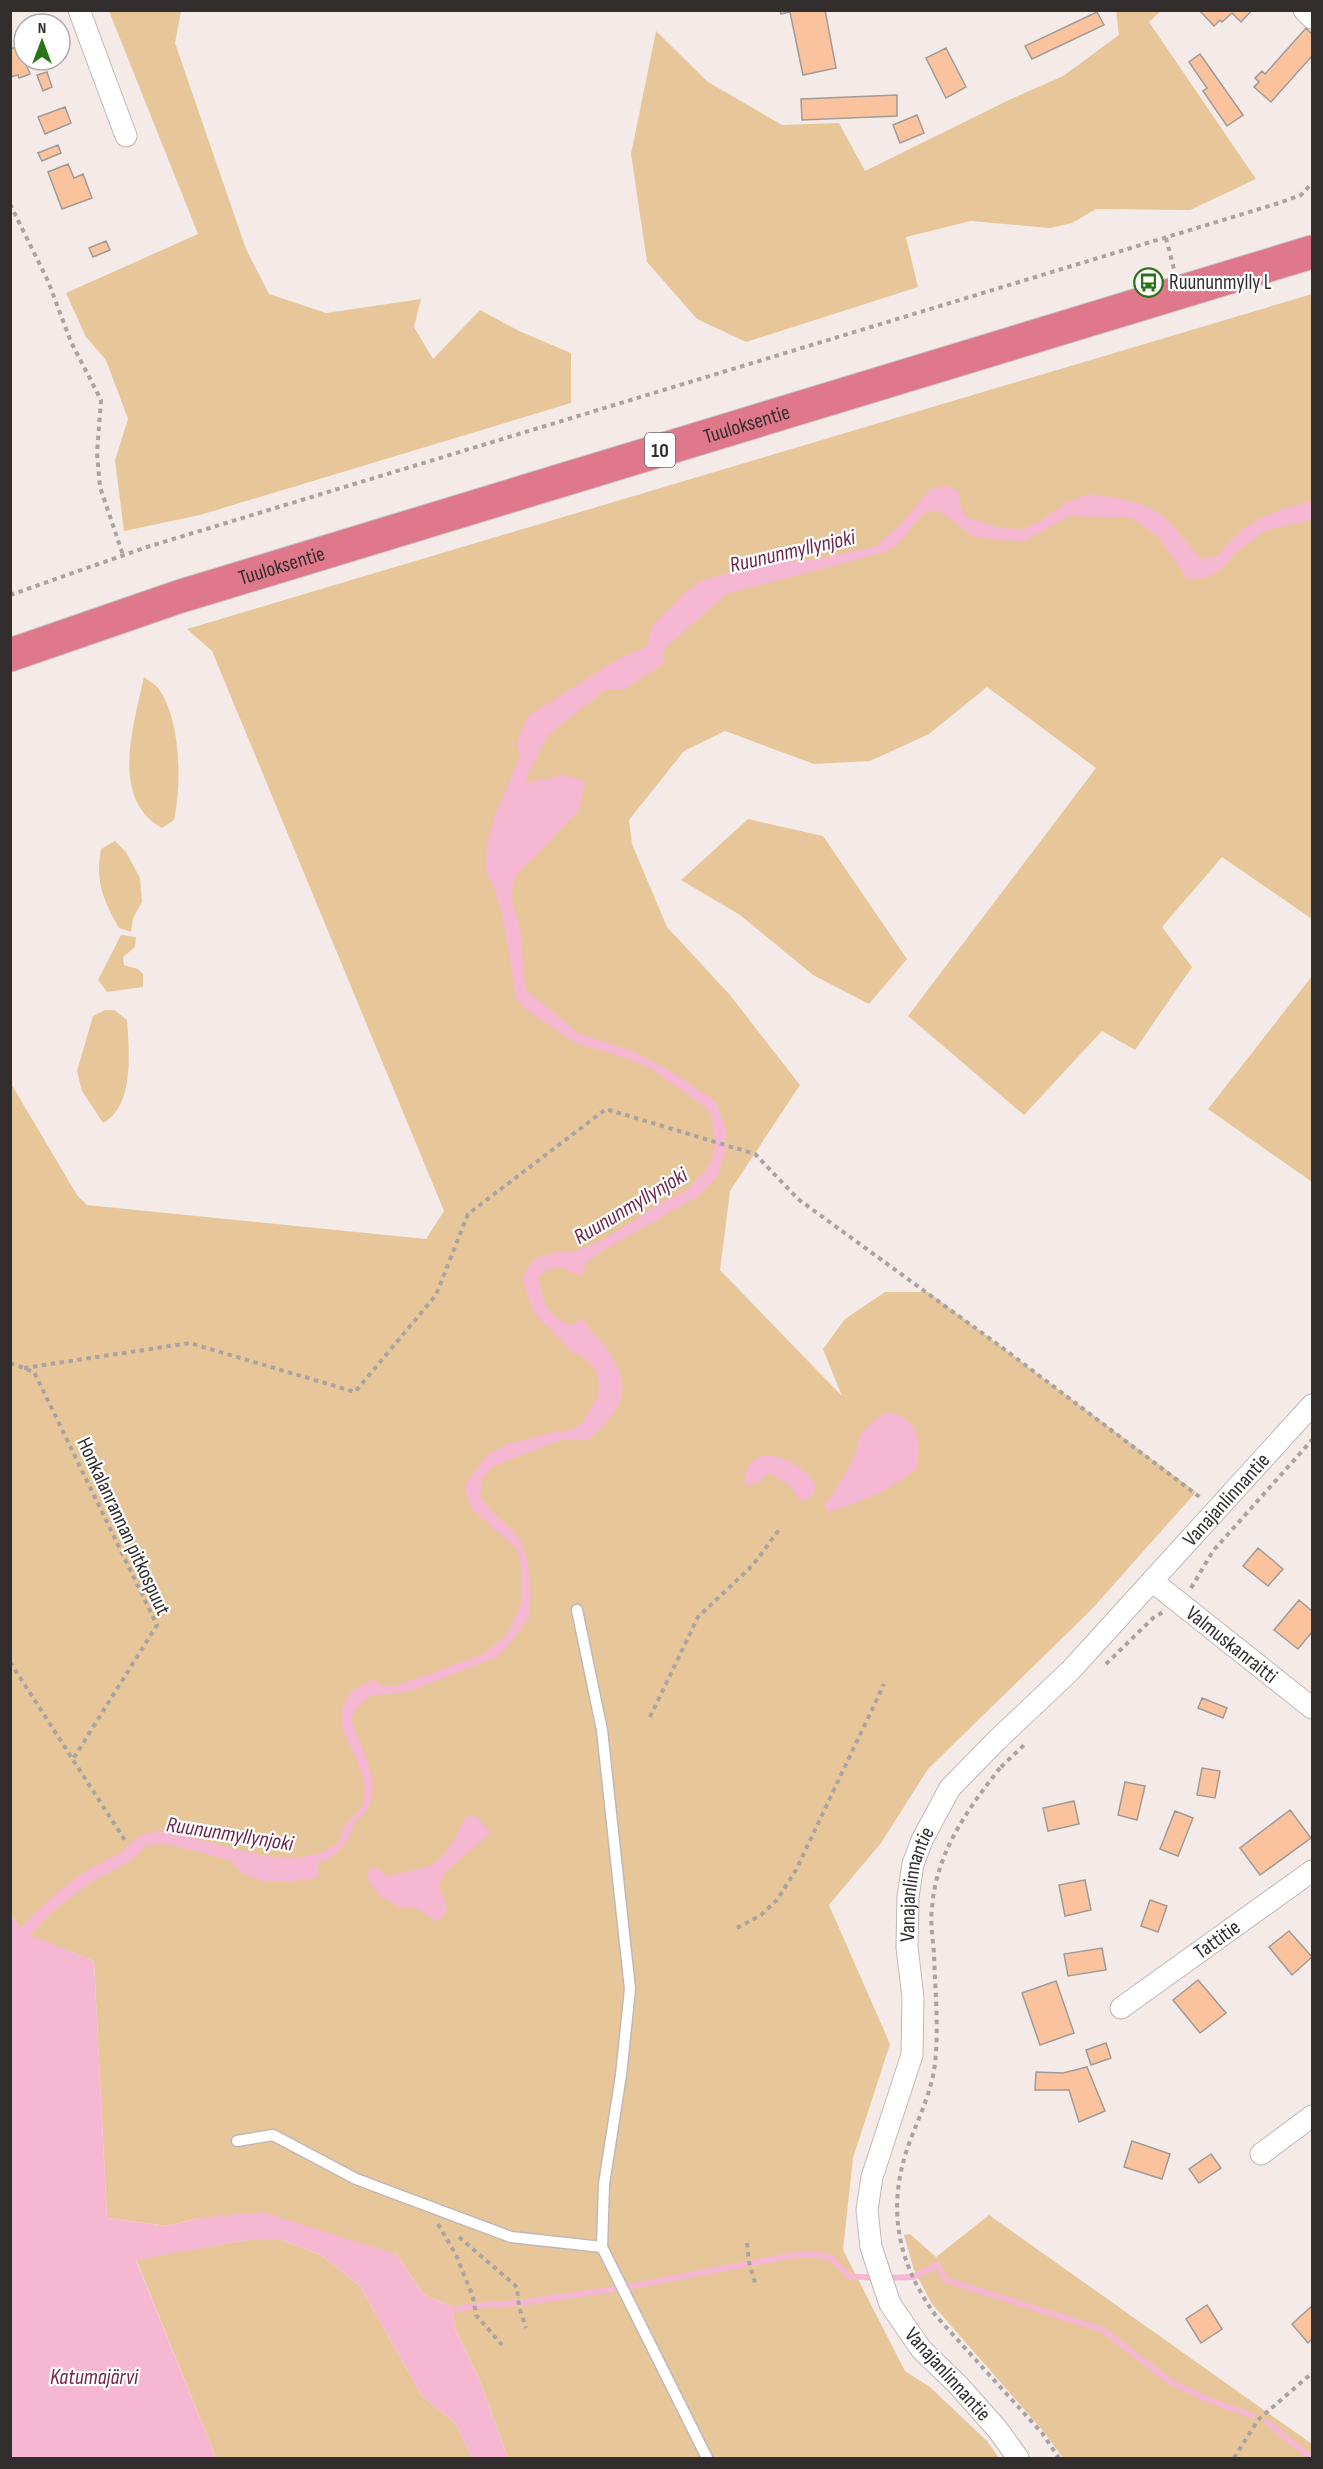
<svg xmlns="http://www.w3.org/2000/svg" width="1323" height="2469" viewBox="0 0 1323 2469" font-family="'Sofia Sans Condensed',sans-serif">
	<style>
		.green { fill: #e7c79a }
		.water { fill: #f6b7d2 }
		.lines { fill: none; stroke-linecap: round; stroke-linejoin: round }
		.stream { stroke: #f6b7d2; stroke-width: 6 }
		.building { fill: #fac39e; stroke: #a19b97; stroke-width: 1.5 }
		.service-casing { stroke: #c0b8b6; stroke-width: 13 }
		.minor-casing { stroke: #c0b8b6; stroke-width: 23 }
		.trunk-casing { stroke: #c9c9c8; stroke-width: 35 }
		.path { stroke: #a9a3a1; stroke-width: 4; stroke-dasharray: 4.5 4.5; stroke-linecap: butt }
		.service { stroke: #fff; stroke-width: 10 }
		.minor { stroke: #fff; stroke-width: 21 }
		.trunk { stroke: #e0788b; stroke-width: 33 }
		.labels { text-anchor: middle; stroke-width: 4.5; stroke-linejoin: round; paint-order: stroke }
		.shield { fill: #fff; stroke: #6f6d6c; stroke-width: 1.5 }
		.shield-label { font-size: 20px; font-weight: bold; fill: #312e2d }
		.poi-label { font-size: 21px; fill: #312e2d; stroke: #fff; text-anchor: start }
		.street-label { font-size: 21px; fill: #312e2d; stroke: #fff }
		.water-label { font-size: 22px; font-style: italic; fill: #6f274c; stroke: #fff }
	</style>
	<rect width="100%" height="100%" fill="#f4ebe9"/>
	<path class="green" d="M 1162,10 L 1149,22 L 1256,179 L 1190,210 L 1096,209 L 1072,223 L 1050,228 L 971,221 L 906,237 L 918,287 L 746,342 L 697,319 L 647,262 L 631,154 L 656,31 L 708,82 L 782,125 L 839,123 L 865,171 L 1011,99 L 1063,76 L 1119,35 L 1116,11 Z
		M 109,11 L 181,11 L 175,43 L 246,249 L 269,294 L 326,313 L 421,299 L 414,327 L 433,359 L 480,310 L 519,331 L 571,353 L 571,403 L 200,515 L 124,531 L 115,460 L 128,419 L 106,360 L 86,337 L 66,293 L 198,234 Z
		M 1312,294 L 1312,919 L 1222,857 L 1162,927 L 1192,967 L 1135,1050 L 1102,1031 L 1024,1115 L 908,1016 L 1096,768 L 987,687 L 929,734 L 870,761 L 814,764 L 725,731 L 684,751 L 629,820 L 632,844 L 667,927 L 730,995 L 800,1085 L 730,1191 L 720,1270 L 842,1396 L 823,1349 L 845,1319 L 885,1292 L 928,1292 L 1196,1492 L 1092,1609 L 928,1769 L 881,1843 L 829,1905 L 890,2044 L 853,2158 L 843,2250 L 905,2371 L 930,2387 L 987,2441 L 999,2458 L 508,2458 L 479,2379 L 456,2331 L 451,2306 L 424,2295 L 396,2254 L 199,2218 L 167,2226 L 107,2218 L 94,1961 L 23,1933 L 11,1914 L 10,1082 L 77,1195 L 87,1205 L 426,1239 L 444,1211 L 212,651 L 187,629 Z
		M 144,677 C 148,681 155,684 158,688 C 181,718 182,785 174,820 L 162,828 C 109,799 134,724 144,677 Z
		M 748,819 L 823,836 L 907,959 L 869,1004 L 813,975 L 740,915 L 681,880 Z
		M 115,841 L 126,852 L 140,878 L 142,902 L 133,918 L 131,932 L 119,928 C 103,900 95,881 101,849 Z
		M 121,935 L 136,937 L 135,947 L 123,957 L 124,965 L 138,969 L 143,974 L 143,987 L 107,992 L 98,980 Z
		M 1312,976 L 1312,1182 L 1208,1109 Z
		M 105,1010 L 114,1010 L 127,1020 C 129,1050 135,1106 103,1123 L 82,1091 L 77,1071 L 93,1016 Z
		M 989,2215 L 1312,2444 L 1312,2458 L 1063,2458 L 1044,2432 L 932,2304 L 914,2270 L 904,2235 L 910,2234 L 936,2257 Z
		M 247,2240 L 282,2240 L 321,2255 L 360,2286 L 422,2396 L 455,2423 L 472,2458 L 216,2458 L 136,2259 Z"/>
	<path class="water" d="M 949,486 L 959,492 L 960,504 L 966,517 L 1000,528 L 1023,529 L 1042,520 L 1065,503 L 1088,494 L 1117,498 L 1147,506 L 1167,519 L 1201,559 L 1218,556 C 1246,518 1269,513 1312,501 L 1312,520 L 1267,530 L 1236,552 L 1224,567 L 1207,578 L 1188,579 L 1158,537 L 1132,518 L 1069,516 L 1024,541 L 999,540 L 972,536 L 938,510 L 924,513 L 896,546 L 882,553 L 726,594 L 664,649 L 663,664 L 623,690 L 605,690 L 548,735 L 529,771 L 526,783 L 563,775 L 585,781 L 579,810 L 533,859 L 516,874 L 511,896 L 520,930 L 526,990 L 578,1033 L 633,1051 L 677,1075 L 716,1102 L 726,1129 L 725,1153 L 718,1175 L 700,1195 L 599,1253 L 587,1262 L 582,1276 L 562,1268 L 547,1269 L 538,1277 C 542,1300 547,1317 571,1325 L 583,1319 C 590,1332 602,1340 609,1352 C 635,1392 620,1411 588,1440 L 561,1440 L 491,1467 L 482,1480 L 480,1495 L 489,1509 L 514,1532 L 521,1543 L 527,1559 L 531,1596 L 529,1617 L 512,1641 L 497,1657 L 408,1692 L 370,1696 L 355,1710 L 351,1720 C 360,1747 385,1785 365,1813 C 363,1817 357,1818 355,1822 C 353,1824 354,1828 352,1831 C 343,1848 335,1857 317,1864 L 319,1877 L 290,1882 L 261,1881 L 243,1874 L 230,1860 L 166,1844 L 150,1845 L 144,1847 L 131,1861 L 90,1883 L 54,1910 L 30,1935 L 94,1961 L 107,2218 L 167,2226 L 199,2218 L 262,2212 L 396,2254 L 424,2295 L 451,2306 L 456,2331 L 479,2379 L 508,2458 L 472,2458 L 455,2423 L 422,2396 L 360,2286 L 321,2255 L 282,2240 L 247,2240 L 136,2260 L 216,2458 L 11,2458 L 11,1914 L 20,1928 C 39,1909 59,1889 82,1874 C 93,1866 106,1861 118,1854 C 125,1850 129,1844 135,1839 C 144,1832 159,1831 170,1830 C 181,1829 194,1839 204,1841 C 246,1852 302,1872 340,1841 C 342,1816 361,1819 364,1798 C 369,1769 343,1745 341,1717 C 340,1708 347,1698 351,1691 L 375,1679 L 380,1685 L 393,1687 L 483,1654 L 506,1636 L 521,1605 L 522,1585 L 520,1558 L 517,1549 L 473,1510 L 466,1493 L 465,1485 L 487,1455 L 508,1444 L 554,1432 L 572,1430 L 583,1422 L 598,1396 L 599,1383 L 595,1369 L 584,1358 L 570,1350 L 533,1311 L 522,1278 L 533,1259 L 557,1252 L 575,1251 L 601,1241 L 659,1204 L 687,1190 L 704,1172 L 712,1160 L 715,1145 L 711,1115 L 704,1106 L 650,1068 L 620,1056 L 577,1044 L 525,1009 L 516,998 L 503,917 L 494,888 L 485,870 L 488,840 L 494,818 L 520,756 L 516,744 L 528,716 L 616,660 L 647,646 L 652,626 L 686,591 L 705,579 L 772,563 L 824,558 L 876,546 L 901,524 L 922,498 L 932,488 Z
		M 888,1412 C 920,1418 920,1441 917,1468 C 890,1491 861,1502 828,1512 L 824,1505 L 831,1497 L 854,1458 L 860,1435 L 874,1420 Z
		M 764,1455 C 784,1455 806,1468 816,1486 L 812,1496 L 802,1501 L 786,1483 L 770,1473 L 756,1484 L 745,1485 C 745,1468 748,1462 764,1455 Z
		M 475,1816 L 491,1833 L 445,1872 L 438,1886 L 445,1899 L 447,1911 L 437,1922 L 416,1908 L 400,1908 L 379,1895 L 366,1877 L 371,1867 L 378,1869 L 388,1876 C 399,1872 409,1872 420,1869 C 444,1864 456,1838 465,1817 Z"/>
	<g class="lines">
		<path class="stream" d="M 752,2263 C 772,2260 808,2249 828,2257 C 836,2260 843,2270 848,2276 L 877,2278
			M 913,2277 L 937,2265 L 946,2280 L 1103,2330 L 1172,2383 L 1211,2401 L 1253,2416
			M 885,2278 L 912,2277
			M 623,2288 L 747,2264
			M 520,2303 L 620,2288
			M 474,2306 L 517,2303
			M 452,2310 L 473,2306
			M 1267,2422 L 1311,2458"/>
	</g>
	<path class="building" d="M 780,10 L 825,10 L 836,68 L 803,75 L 790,12 L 781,14 Z
		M 1199,10 L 1252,10 L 1241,22 L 1232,13 L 1222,22 L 1220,20 L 1214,26 Z
		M 1097,12 L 1104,25 L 1032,59 L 1025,46 Z
		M 1306,28 L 1312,34 L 1312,56 L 1271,102 L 1254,87 L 1259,82 L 1255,78 L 1262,71 L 1265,74 Z
		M 19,46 L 30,74 L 19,78 L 18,75 L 10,77 L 10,49 Z
		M 946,48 L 966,87 L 946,98 L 926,58 Z
		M 1200,54 L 1243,115 L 1227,126 L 1203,91 L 1207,88 L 1189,62 Z
		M 47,72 L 52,87 L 43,91 L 37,75 Z
		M 897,95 L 897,116 L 802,120 L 801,99 Z
		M 65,107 L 71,123 L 45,134 L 38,117 Z
		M 917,115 L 924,133 L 900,143 L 893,125 Z
		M 58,145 L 61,153 L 42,161 L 38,153 Z
		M 68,164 L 74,178 L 83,174 L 92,198 L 62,209 L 48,172 Z
		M 106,241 L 110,250 L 93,257 L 89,248 Z
		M 1258,1548 L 1283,1569 L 1268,1586 L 1243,1566 Z
		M 1299,1600 L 1312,1611 L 1312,1632 L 1298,1649 L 1274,1630 Z
		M 1202,1698 L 1227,1708 L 1223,1718 L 1198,1708 Z
		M 1202,1768 L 1220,1771 L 1215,1798 L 1197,1795 Z
		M 1125,1782 L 1145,1786 L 1137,1820 L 1118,1815 Z
		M 1074,1801 L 1079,1824 L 1048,1831 L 1043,1808 Z
		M 1290,1810 L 1311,1838 L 1260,1875 L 1240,1848 Z
		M 1175,1811 L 1193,1818 L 1178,1856 L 1160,1849 Z
		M 1085,1880 L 1091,1910 L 1065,1916 L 1059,1885 Z
		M 1150,1900 L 1167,1906 L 1158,1932 L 1141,1926 Z
		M 1289,1931 L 1312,1957 L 1292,1975 L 1269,1947 Z
		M 1102,1948 L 1106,1970 L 1068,1976 L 1064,1954 Z
		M 1198,1980 L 1226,2013 L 1200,2033 L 1173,2000 Z
		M 1056,1981 L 1074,2033 L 1040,2045 L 1022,1993 Z
		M 1106,2043 L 1111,2058 L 1091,2065 L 1086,2050 Z
		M 1087,2067 L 1105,2111 L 1079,2122 L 1069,2090 L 1035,2090 L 1036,2072 L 1063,2073 Z
		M 1132,2141 L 1170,2154 L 1162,2179 L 1124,2167 Z
		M 1211,2154 L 1221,2168 L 1199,2183 L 1189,2169 Z
		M 1207,2305 L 1222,2329 L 1201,2343 L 1186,2319 Z
		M 1312,2306 L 1312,2339 L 1308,2343 L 1292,2324 Z"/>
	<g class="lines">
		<defs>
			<path id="service" d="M 577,1610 L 602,1730 L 630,1989 L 621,2075 L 604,2184 L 602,2247 L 707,2458
				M 237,2141 L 273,2135 L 356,2179 L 511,2237 L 602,2247"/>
			<g id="minor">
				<path d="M 79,10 L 126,136"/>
				<path d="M 1304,10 L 1312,18"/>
				<path id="s1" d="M 1152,1581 L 1312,1708"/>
				<path id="s2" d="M 1121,2008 L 1312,1871"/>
				<path d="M 1261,2154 L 1312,2116"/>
				<path id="s3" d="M 1018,2458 L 998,2430 L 959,2386 L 921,2349 L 890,2304 L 871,2247 L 867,2210 L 872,2177 L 912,2055 L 913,1998 L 907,1947 L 908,1897 L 913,1864 L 922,1840 L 950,1788 L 997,1740 L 1070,1671 L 1312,1405"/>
			</g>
			<g id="trunk">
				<path id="s4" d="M 10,655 L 178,597 L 1312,252"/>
			</g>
		</defs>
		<use href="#service" class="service-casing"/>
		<use href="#minor" class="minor-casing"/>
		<use href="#trunk" class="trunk-casing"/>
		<path class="path" d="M 10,204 L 48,281 L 71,342 L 101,400 L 97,453 L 100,487 L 123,555
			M 1166,238 L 1174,269
			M 10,595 L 147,547 L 1279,203 L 1301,195 L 1312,183
			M 10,1363 L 34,1372 L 157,1625 L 73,1759
			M 24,1368 L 190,1343 L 355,1392 L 436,1295 L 468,1214 L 606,1109 L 755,1154 L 798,1199 L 1004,1349 L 1201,1498
			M 1191,1588 L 1213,1551 L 1312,1440
			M 10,1662 L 126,1842
			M 1106,1664 L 1153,1618 L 1163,1612
			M 650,1717 L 698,1617 L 753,1565 L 781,1527
			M 1001,1767 L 1024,1745
			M 1000,1768 C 967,1810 936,1853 932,1908 C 930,1923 933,1939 934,1954 C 935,1989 939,2027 935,2063 C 932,2090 920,2115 910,2141 C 886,2205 896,2261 936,2316 L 1042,2433 L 1059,2458
			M 737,1928 L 761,1915 L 777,1900 L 796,1870 L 884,1684
			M 438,2224 L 456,2255 L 473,2297 L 476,2315 L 502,2345
			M 459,2237 L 517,2287 L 519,2307 L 526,2328
			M 747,2243 L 749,2262 L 756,2286
			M 1234,2458 L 1258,2420 L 1312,2373"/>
		<use href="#service" class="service"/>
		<use href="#minor" class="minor"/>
		<use href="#trunk" class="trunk"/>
	</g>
	<defs>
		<symbol id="bus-ring" viewBox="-11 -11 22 22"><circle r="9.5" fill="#fff" stroke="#297418" stroke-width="1.5"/><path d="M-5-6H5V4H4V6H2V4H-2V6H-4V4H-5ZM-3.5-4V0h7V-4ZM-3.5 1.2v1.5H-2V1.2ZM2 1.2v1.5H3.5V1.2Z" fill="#297418"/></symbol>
	</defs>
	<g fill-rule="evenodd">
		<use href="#bus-ring" x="1132" y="266" width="33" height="33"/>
	</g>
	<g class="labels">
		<rect class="shield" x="645" y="433" width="30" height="34" rx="4.5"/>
		<g class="shield-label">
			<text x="660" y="457">10</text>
		</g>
		<g class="poi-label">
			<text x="1169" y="289">Ruununmylly L</text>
		</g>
		<g class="street-label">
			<text dy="7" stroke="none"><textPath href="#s4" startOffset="772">Tuuloksentie</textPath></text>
			<text dy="7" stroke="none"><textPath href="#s4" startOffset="286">Tuuloksentie</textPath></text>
			<text dy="7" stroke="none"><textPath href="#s3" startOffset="1136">Vanajanlinnantie</textPath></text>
			<text transform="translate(124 1526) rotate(65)" y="7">Honkalanrannan pitkospuut</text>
			<text dy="7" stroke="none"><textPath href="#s1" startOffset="102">Valmuskanraitti</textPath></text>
			<text dy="7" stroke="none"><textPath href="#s3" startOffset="632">Vanajanlinnantie</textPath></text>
			<text dy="7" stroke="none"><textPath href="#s2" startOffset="118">Tattitie</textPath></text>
			<text transform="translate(948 2374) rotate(48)" y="7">Vanajanlinnantie</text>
		</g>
		<g class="water-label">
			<text transform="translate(792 550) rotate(-13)" y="8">Ruununmyllynjoki</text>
			<text transform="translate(630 1205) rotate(-31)" y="8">Ruununmyllynjoki</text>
			<text transform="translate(230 1833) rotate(9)" y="8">Ruununmyllynjoki</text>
			<text x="94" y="2384">Katumajärvi</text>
		</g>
	</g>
	<rect width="1323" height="2469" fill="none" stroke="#312e2d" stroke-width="24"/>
	<g transform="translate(42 42)"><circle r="28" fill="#ffffff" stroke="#adabab" stroke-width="1.5"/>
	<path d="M0-4.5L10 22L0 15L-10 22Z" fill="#297418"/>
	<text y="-9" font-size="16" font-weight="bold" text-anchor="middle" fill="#312e2d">N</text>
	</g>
</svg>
